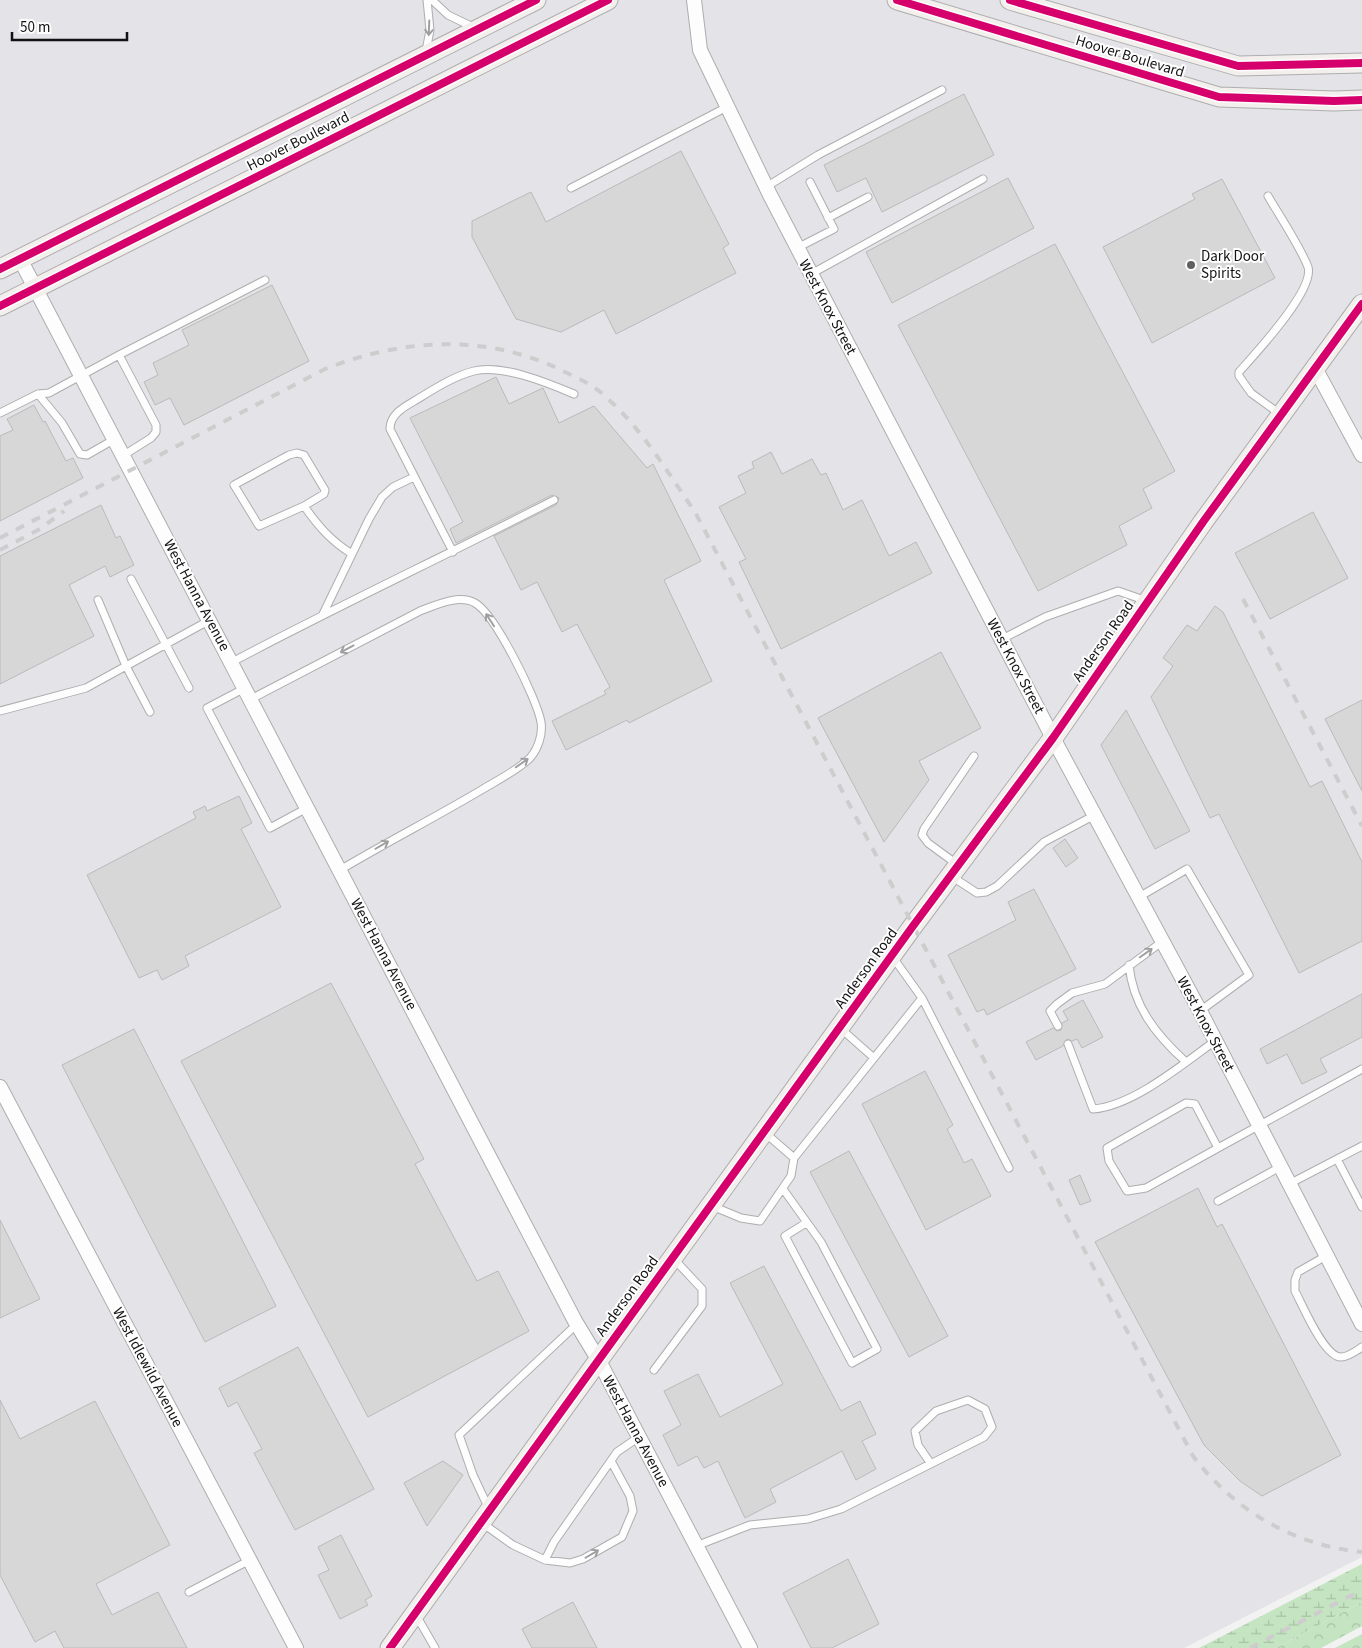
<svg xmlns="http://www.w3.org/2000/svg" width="1362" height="1648" viewBox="0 0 1362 1648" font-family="'Source Sans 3',sans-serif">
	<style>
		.built { fill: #e3e3e8 }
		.wetland { fill: url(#wetland-marsh) }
		.park { fill: url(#park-crowns) }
		.building { fill: #d7d7d7; stroke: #bababa }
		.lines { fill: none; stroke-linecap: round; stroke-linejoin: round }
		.lane-casing { stroke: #aeaeaf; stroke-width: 9 }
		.street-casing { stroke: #aeaeaf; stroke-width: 16 }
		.secondary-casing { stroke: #aeaeaf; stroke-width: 21 }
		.lane { stroke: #fdfdfd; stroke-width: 7 }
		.street { stroke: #fdfdfd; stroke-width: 14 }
		.secondary { stroke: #f2efec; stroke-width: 19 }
		.rail { stroke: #cdcdcd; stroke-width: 4; stroke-dasharray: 9 9; stroke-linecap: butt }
		.cycleway-casing { stroke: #fefeff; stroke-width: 11 }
		.cycleway { stroke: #d6006c; stroke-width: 8 }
		.oneway { stroke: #9f9f9f }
		.poi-dot { fill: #606060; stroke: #fefeff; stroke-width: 2 }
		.labels { text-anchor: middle; stroke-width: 4; stroke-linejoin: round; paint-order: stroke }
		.street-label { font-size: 15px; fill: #121212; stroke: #fefeff }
		.poi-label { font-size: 15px; fill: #121212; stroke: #fefeff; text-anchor: start }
	</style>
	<defs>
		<pattern id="wetland-marsh" width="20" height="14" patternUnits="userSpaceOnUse" patternTransform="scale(1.25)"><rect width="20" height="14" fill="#c5e4c1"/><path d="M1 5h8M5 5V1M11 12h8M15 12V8" fill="none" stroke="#a8c3a5"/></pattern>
		<pattern id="park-crowns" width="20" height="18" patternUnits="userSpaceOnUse" patternTransform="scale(1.25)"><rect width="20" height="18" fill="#c5e4c1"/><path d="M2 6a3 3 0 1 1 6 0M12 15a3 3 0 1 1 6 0" fill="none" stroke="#a8c3a5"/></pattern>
	</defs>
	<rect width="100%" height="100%" fill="#f2f2f2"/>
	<path class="built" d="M 0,0 L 1362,0 L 1362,1557 L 1184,1648 L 0,1648 Z"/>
	<path class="wetland" d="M 1362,1564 L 1362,1602 L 1276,1648 L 1199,1648 Z"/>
	<path class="park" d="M 1362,1602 L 1362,1626 L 1321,1648 L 1276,1648 Z
		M 1362,1634 L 1362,1648 L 1335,1648 Z"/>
	<path class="building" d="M 964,94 L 994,155 L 882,212 L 866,178 L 837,192 L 824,165 Z
		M 681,151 L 729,244 L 723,248 L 736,273 L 616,334 L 604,310 L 561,332 L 516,319 L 472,237 L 472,221 L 531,192 L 546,222 Z
		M 1008,178 L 1034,228 L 892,303 L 866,252 Z
		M 1222,179 L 1275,278 L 1152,343 L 1103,247 L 1195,199 L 1192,194 Z
		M 1055,244 L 1175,471 L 1143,489 L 1152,508 L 1119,526 L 1127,545 L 1038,591 L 898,325 Z
		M 272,285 L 309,361 L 184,425 L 170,398 L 155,405 L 144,382 L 158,375 L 153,363 L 189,345 L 182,330 Z
		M 496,377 L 509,404 L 543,388 L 559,423 L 594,406 L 647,468 L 653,464 L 701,561 L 664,580 L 712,681 L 629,723 L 627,720 L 566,750 L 552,721 L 606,694 L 604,691 L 610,687 L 577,624 L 562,632 L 537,582 L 521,590 L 494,536 L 556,505 L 559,498 L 552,495 L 456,543 L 450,529 L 463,522 L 410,418 Z
		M 34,405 L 43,422 L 45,421 L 66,461 L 73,458 L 83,478 L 0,521 L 0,436 L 13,430 L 7,419 Z
		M 771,452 L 782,474 L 812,459 L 821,475 L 826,473 L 843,510 L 862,500 L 889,556 L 916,542 L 932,573 L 781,649 L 739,562 L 746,559 L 719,507 L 746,493 L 738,476 L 754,468 L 752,462 Z
		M 101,505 L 116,538 L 120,536 L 134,565 L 110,577 L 105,566 L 69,585 L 94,636 L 0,684 L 0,556 Z
		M 1313,512 L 1348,578 L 1270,619 L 1235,553 Z
		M 1215,606 L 1223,612 L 1310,787 L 1322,781 L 1362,862 L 1362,941 L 1299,973 L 1219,814 L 1210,818 L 1151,697 L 1173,666 L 1163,658 L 1187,625 L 1197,631 Z
		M 941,652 L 981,728 L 919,761 L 929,780 L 884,842 L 818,718 Z
		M 1362,700 L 1362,791 L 1325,719 Z
		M 1126,710 L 1190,831 L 1155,849 L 1101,745 Z
		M 239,796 L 252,823 L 241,829 L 281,907 L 185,956 L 189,966 L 162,980 L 157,970 L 139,978 L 87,875 L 196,818 L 193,812 L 205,806 L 207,811 Z
		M 1065,839 L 1078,858 L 1066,867 L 1053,848 Z
		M 1034,889 L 1076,969 L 987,1015 L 984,1009 L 977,1012 L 948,955 L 1016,920 L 1008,902 Z
		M 331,983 L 424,1159 L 415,1164 L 477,1281 L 498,1271 L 529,1331 L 368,1417 L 181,1061 Z
		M 1362,994 L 1362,1037 L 1320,1059 L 1327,1072 L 1302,1084 L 1287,1054 L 1267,1064 L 1260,1049 Z
		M 1083,1000 L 1103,1037 L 1082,1048 L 1077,1039 L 1072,1041 L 1067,1039 L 1063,1046 L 1036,1060 L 1026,1042 L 1053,1028 L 1057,1031 L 1061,1030 L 1062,1023 L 1068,1020 L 1063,1011 Z
		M 134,1029 L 276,1306 L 205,1342 L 62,1065 Z
		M 925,1071 L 953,1125 L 947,1129 L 964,1163 L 972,1159 L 991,1196 L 926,1230 L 862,1104 Z
		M 849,1151 L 948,1336 L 909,1357 L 810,1172 Z
		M 1080,1175 L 1091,1201 L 1080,1205 L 1069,1180 Z
		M 1198,1188 L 1217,1227 L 1222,1224 L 1341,1455 L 1262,1496 L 1240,1481 L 1204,1445 L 1095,1242 Z
		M 0,1220 L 40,1299 L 0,1318 Z
		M 764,1266 L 841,1411 L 860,1401 L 876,1434 L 862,1441 L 876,1469 L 856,1480 L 842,1451 L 770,1489 L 776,1502 L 745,1518 L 718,1461 L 704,1468 L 697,1456 L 678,1466 L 663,1435 L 681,1425 L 664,1391 L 698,1374 L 720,1417 L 783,1384 L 730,1283 Z
		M 298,1347 L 374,1489 L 295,1530 L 254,1453 L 262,1449 L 237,1402 L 228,1407 L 219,1388 Z
		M 0,1400 L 20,1439 L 95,1401 L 170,1545 L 96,1584 L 112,1615 L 158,1592 L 187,1648 L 64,1648 L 55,1631 L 35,1642 L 0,1575 Z
		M 443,1461 L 463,1475 L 427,1526 L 404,1483 Z
		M 341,1535 L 372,1596 L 365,1600 L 368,1605 L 340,1619 L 318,1575 L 329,1570 L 318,1547 Z
		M 848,1559 L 879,1624 L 832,1648 L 811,1648 L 783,1593 Z
		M 573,1602 L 597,1648 L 532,1648 L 522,1629 Z"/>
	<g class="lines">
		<defs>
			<path id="lane" d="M 432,0 L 448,15 L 475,28
				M 426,51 L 430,30 L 427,0
				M 766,187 L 818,155 L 942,90
				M 571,188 L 727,107
				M 1268,196 C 1279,215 1301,248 1308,267 C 1315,290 1255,354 1239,372 L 1239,376 L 1251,393 L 1280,414
				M 828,218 L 868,197
				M 797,248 L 834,229 L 810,182
				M 811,274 L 983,179
				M 38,394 L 62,423 L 80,454 L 87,455 L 115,439
				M 0,413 L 38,394 L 49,393 L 119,355
				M 124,455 L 151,438 L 156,432 L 156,425 L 119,355 L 265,280
				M 304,506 L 259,526 L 234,485 L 289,455 L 297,453 L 304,455 L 325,490 L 324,494 L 304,506 C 318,526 331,541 352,554
				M 453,552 L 390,429 C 390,414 404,407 416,400 C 434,389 454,376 474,371 C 502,364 548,383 574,394
				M 131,579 L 189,688
				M 98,600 L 126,666 L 150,712
				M 323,614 L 369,519 L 382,497 L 393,487 L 414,477
				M 1002,639 L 1045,617 L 1118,591 L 1147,601
				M 232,662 C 338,606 447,555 554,500
				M 245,688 L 207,708 L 270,828 L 307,808
				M 251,699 L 420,611 C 436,605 459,594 475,603 C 495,614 537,699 541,722 C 543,734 538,749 530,758 C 518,770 498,780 483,789 C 436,817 387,842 340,870
				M 0,711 L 86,688 L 210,620
				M 958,865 L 928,843 L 922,835 L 924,829 L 974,756
				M 951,876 L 977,893 L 986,892 L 997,886 L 1044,842 L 1095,815
				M 1139,897 L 1187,869 L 1249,975 L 1200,1011
				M 1129,965 C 1133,1006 1156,1035 1186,1062
				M 922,998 L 1009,1168
				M 1058,1026 L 1050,1011 L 1057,1004 L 1072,993 L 1105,984 L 1163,941
				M 840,1028 L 874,1058
				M 1068,1044 L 1093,1109 C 1133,1106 1183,1064 1215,1041
				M 764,1132 L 794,1158
				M 1218,1148 L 1146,1188 L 1127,1191 L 1109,1161 L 1107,1148 L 1186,1103 L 1195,1104 L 1218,1148 L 1362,1069
				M 1337,1159 L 1362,1207
				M 1289,1184 L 1362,1146
				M 783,1189 L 821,1242 L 877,1349 L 852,1363 L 785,1236 L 806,1223
				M 1218,1201 L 1280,1167
				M 712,1206 L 741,1218 L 760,1221 L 791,1176 L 794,1158 L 922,998 L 892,956
				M 1326,1256 L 1298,1272 L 1295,1280 L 1295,1291 C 1303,1306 1324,1357 1341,1357 C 1348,1357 1356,1351 1362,1347
				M 654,1370 L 702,1306 L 702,1289 L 673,1258
				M 489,1509 L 473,1475 L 459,1435 L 577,1324
				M 482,1523 L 513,1545 L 545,1560 L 570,1563 L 583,1559 L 622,1537 L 633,1511 L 630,1496 L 611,1461
				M 696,1546 L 750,1525 L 808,1519 L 841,1509 L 984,1437 L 992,1427 L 985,1409 L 968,1400 L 936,1411 L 915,1431 L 918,1445 L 931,1464
				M 545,1560 L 554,1542 L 617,1452 L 639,1437
				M 189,1592 L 250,1560
				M 416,1615 L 435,1648"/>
			<path id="street" d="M 694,0 L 700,50 L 770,195 L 1053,738 L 1200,1011 L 1362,1324
				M 20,259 L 575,1321 L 598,1359 L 750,1648
				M 1314,366 L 1362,455
				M 0,1087 L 296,1648"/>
			<path id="secondary" d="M 897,0 L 1219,97 L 1334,101 L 1362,100
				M 1010,0 L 1238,66 L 1362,63
				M 0,269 L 536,0
				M 0,306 L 608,0
				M 390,1648 L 913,926 L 1053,738 L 1203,522 L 1362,304"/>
		</defs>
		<use href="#lane" class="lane-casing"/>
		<use href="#street" class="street-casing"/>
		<use href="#secondary" class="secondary-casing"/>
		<use href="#lane" class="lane"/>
		<use href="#street" class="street"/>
		<use href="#secondary" class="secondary"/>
		<path class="rail" d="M 0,538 L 325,369 C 404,338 488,333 565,372 C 580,379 595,386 607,398 C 643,430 668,473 695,512 L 1193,1456 C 1235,1511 1293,1545 1362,1552
			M 0,550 L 40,529 L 64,511
			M 1243,599 L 1362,826
			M 1250,1648 L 1362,1590"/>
		<defs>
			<path id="cycleway" d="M 897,0 L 1219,97 L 1334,101 L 1362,100
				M 1010,0 L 1238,66 L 1362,63
				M 0,269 L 536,0
				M 0,306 L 608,0
				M 390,1648 L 913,926 L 1053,738 L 1203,522 L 1362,304"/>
		</defs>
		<use href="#cycleway" class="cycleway-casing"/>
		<use href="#cycleway" class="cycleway"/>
	</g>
	<defs><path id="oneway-shaft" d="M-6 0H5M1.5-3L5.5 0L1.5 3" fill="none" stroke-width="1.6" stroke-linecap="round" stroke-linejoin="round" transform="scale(1.25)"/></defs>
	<g class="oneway">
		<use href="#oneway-shaft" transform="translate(429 28) rotate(92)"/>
		<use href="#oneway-shaft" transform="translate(490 620) rotate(-123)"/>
		<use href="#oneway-shaft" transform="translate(347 649) rotate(152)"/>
		<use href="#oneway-shaft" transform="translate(522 763) rotate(-35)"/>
		<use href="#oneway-shaft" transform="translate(382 845) rotate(-30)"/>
		<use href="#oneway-shaft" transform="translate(1146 953) rotate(-35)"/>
		<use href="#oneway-shaft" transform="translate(592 1554) rotate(-30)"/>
	</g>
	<circle class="poi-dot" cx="1191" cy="265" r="5"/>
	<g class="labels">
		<g class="street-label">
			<text transform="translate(1130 56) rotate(17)" y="5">Hoover Boulevard</text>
			<text transform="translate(298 141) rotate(-27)" y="5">Hoover Boulevard</text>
			<text transform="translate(828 307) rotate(62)" y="5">West Knox Street</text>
			<text transform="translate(197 595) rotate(62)" y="5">West Hanna Avenue</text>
			<text transform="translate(1103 641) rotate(-55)" y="5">Anderson Road</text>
			<text transform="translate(1016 666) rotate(62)" y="5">West Knox Street</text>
			<text transform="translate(384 954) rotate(62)" y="5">West Hanna Avenue</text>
			<text transform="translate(866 968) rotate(-54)" y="5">Anderson Road</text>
			<text transform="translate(1206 1024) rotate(62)" y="5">West Knox Street</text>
			<text transform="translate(627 1296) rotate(-54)" y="5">Anderson Road</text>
			<text transform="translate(148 1367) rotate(62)" y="5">West Idlewild Avenue</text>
			<text transform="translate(636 1431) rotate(62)" y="5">West Hanna Avenue</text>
		</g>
		<g class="poi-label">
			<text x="1201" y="261">Dark Door<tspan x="1201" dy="17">Spirits</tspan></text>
		</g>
	</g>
	<path d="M12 32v8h115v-8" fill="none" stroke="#121212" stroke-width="2.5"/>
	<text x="20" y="32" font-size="15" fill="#121212" stroke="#fefeff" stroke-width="4" paint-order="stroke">50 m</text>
</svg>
